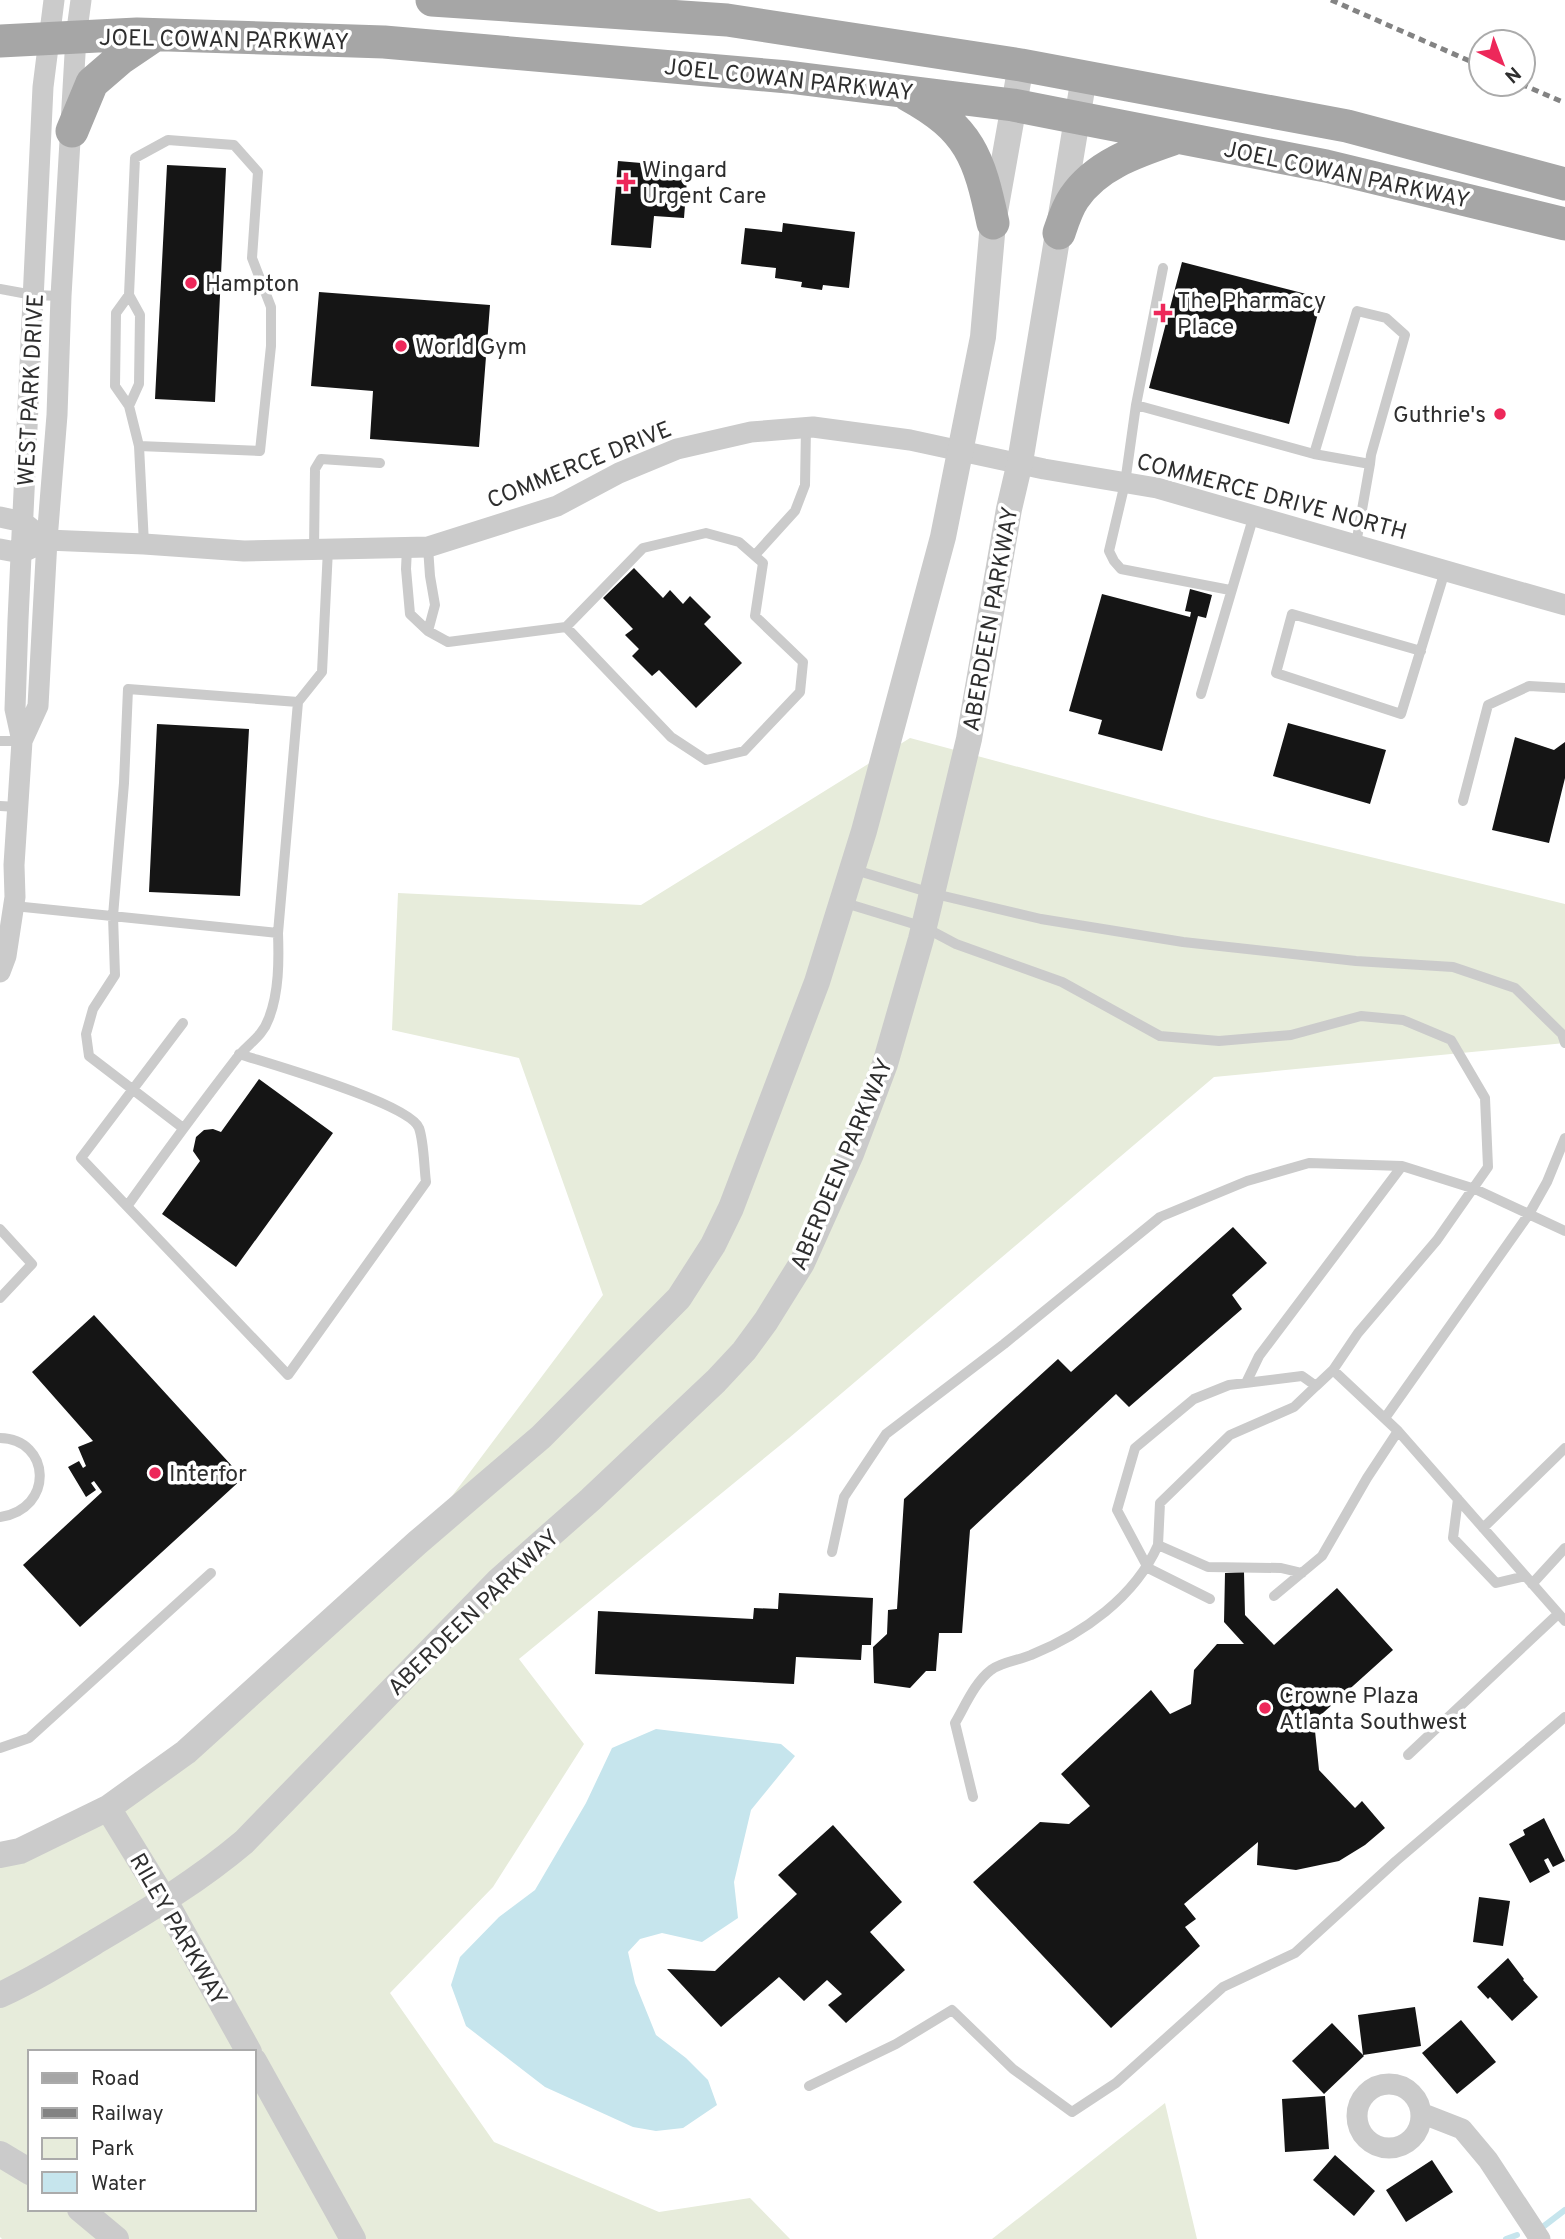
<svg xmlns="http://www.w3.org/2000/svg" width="1565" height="2239" viewBox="0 0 1565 2239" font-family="Overpass,sans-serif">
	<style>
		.green { fill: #e7ecdb; fill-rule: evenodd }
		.water { fill: #c6e5ed }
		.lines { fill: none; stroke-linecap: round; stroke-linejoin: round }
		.stream { stroke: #c6e5ed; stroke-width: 6 }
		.building { fill: #151515 }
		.service { stroke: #cbcbcb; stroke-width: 10 }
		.minor { stroke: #cbcbcb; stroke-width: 21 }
		.tertiary { stroke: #cbcbcb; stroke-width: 26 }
		.primary { stroke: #a6a6a6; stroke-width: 33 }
		.rail { stroke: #838383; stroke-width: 5; stroke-dasharray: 7 5; stroke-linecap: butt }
		.poi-dot { fill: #ed285a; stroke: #fff; stroke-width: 2.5 }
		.labels { text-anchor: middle; stroke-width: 7; stroke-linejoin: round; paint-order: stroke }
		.street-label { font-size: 23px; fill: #2e2e2e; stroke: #fff }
		.poi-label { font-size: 23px; fill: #2e2e2e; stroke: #fff; text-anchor: start }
	</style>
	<rect width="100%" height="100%" fill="#fff"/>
	<path class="green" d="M 910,738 L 1209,818 L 1565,904 L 1565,1043 L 1214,1077 L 789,1438 L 519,1659 L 584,1744 L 493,1887 L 390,1993 L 494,2142 L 659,2212 L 750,2198 L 790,2239 L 2,2239 L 0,2237 L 0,1855 L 108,1808 L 416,1544 L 603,1295 L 519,1058 L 392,1030 L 398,893 L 641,905 ZM 30,2052 L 254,2052 L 254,2209 L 30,2209 Z
		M 1165,2103 L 1197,2239 L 992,2239 Z"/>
	<path class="water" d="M 656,1729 L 781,1744 L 795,1756 L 751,1810 L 734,1882 L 738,1918 L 702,1942 L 662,1933 L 640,1939 L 628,1952 L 635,1983 L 656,2035 L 686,2058 L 708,2080 L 717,2105 L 683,2128 L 656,2131 L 633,2127 L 545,2087 L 466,2026 L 451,1985 L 460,1957 L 499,1917 L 535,1890 L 586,1803 L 612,1748 Z"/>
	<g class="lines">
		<path class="stream" d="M 1544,2226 L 1565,2210
			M 1506,2239 L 1517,2235"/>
	</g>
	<path class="building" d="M 618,161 L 688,167 L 684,218 L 654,216 L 651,248 L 611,245 Z
		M 167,165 L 226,168 L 215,402 L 155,399 Z
		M 783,223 L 855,232 L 849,288 L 823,285 L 822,290 L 801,287 L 802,282 L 775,278 L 776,268 L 741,264 L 745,228 L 782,232 Z
		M 1182,262 L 1322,298 L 1289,424 L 1149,388 Z
		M 319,292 L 490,305 L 479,447 L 370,439 L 373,391 L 311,386 Z
		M 634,568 L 663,598 L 670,590 L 683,604 L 690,596 L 711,617 L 704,624 L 742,663 L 696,708 L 659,670 L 652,676 L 632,656 L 639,649 L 625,635 L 633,629 L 603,598 Z
		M 1190,589 L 1212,595 L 1206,618 L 1198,616 L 1162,751 L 1098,734 L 1102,720 L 1069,711 L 1102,594 L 1190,617 L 1191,612 L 1185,611 Z
		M 1288,723 L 1386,750 L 1370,804 L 1273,776 Z
		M 157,724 L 249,729 L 240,896 L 149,892 Z
		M 1515,737 L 1554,750 L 1565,742 L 1565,778 L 1549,843 L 1492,830 Z
		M 259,1079 L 333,1133 L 236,1267 L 162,1214 L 200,1161 L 193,1151 L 196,1137 L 204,1130 L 213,1129 L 221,1132 Z
		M 1233,1227 L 1267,1263 L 1232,1295 L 1242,1309 L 1129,1407 L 1116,1394 L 970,1530 L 962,1633 L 939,1633 L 936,1671 L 926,1671 L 910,1688 L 874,1683 L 873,1647 L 887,1634 L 888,1610 L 897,1609 L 904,1499 L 1058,1359 L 1071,1372 Z
		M 94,1315 L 243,1478 L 80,1627 L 23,1565 L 102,1492 L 94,1481 L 91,1483 L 96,1490 L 86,1497 L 68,1467 L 79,1461 L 83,1468 L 86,1466 L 78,1447 L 93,1441 L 32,1372 Z
		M 1244,1572 L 1245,1615 L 1274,1645 L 1337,1588 L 1393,1650 L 1314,1721 L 1319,1770 L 1355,1808 L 1362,1801 L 1385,1828 L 1365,1845 L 1339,1861 L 1296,1870 L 1257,1865 L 1258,1842 L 1184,1904 L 1196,1919 L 1185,1927 L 1200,1946 L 1111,2028 L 973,1882 L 1040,1822 L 1069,1824 L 1090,1806 L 1061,1774 L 1151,1690 L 1170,1714 L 1191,1704 L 1194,1670 L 1217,1644 L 1244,1644 L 1224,1622 L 1225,1573 Z
		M 779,1593 L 873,1598 L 871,1645 L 862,1645 L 861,1660 L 796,1657 L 794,1684 L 595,1674 L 598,1611 L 753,1619 L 754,1608 L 778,1609 Z
		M 1544,1818 L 1565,1861 L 1553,1867 L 1548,1858 L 1544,1860 L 1550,1872 L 1530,1883 L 1509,1844 L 1525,1835 L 1523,1830 Z
		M 833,1825 L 902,1902 L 870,1932 L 905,1970 L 846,2023 L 828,2005 L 842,1994 L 827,1980 L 804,2001 L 779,1977 L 721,2027 L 667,1969 L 715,1971 L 797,1894 L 778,1875 Z
		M 1479,1897 L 1510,1901 L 1503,1946 L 1473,1942 Z
		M 1508,1958 L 1524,1979 L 1523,1980 L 1538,1997 L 1512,2021 L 1490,1997 L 1488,1999 L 1477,1987 Z
		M 1415,2007 L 1421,2046 L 1363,2055 L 1358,2015 Z
		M 1461,2020 L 1496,2062 L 1457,2094 L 1422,2053 Z
		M 1332,2023 L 1364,2056 L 1324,2094 L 1292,2061 Z
		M 1325,2096 L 1329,2149 L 1285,2152 L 1282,2099 Z
		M 1335,2155 L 1375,2191 L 1354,2216 L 1313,2180 Z
		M 1432,2160 L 1453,2192 L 1406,2222 L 1386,2190 Z"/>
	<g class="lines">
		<path class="service" d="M 0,289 L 33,295 L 61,296
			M 129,295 L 116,313 L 115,386 L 129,406 L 139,446 L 144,544
			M 1136,405 L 1163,268
			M 129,406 L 139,384 L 140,315 L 129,295 L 135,158 L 168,140 L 234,145 L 258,172 L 252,258 L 271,307 L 271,346 L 260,451 L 139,446
			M 1356,544 L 1370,464 L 1371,455 L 1405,335 L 1386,318 L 1357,311 L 1314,454 L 1370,464
			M 428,547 L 430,576 L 435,605 L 428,631
			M 407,548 L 406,569 L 410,614 L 428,631 L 448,642 L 566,627 L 643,548 L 706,533 L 739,542 L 763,563 L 755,616 L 803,662 L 800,692 L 744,751 L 706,760 L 671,737 L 566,627
			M 314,550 L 315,469 L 321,459 L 380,463
			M 755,555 L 795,511 L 805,485 L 806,427
			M 1230,590 L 1121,569 L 1114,561 L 1109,551 L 1125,483 L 1136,405 L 1314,454
			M 1421,651 L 1292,614 L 1276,673 L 1401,714 L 1445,571
			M 1201,694 L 1254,515
			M 298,702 L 322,672 L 328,549
			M 0,741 L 22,741
			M 1463,801 L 1488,705 L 1529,686 L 1565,688
			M 0,806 L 18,807
			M 852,869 L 931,893 L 1041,919 L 1183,942 L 1356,961 L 1453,967 L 1515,988 L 1562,1034 L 1565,1043
			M 842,902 L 924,927 L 956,944 L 1062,982 L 1160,1036 L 1219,1041 L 1291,1035 L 1361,1016 L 1403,1020 L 1451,1040 L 1485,1098 L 1488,1167 L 1437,1240 L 1358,1333 L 1333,1370 L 1316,1386 L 1302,1376 L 1229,1385 L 1194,1399 L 1135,1448 L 1117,1510 L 1148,1568 L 1210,1599
			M 14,906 C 102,915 190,924 278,933 L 298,702 L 128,689 L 124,783 L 113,916 L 115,975 L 93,1009 L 86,1034 L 89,1056 L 183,1128
			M 183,1023 L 81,1158 L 288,1375 L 426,1182 C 424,1167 424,1142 419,1128 C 409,1103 270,1064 239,1054
			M 128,1205 C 163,1156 199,1107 236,1059 C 247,1044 262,1038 269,1018 C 279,992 279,961 278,933
			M 0,1229 L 32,1264 L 0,1298
			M 1333,1370 L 1398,1431 L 1565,1621
			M 1246,1383 L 1259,1356 L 1402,1166
			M 1385,1418 L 1529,1214 L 1547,1182 L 1565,1138
			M 0,1438 C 51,1439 55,1509 0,1517
			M 1458,1499 L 1453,1538 L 1496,1583 L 1525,1576
			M 1483,1528 L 1565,1448
			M 832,1552 L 844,1497 L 886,1434 L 1004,1344 L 1160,1217 L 1247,1181 L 1309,1163 L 1402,1166 L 1475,1189 L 1565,1231
			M 1302,1573 L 1281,1568 L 1208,1567 L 1158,1545 L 1160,1503 L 1230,1435 L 1294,1407 L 1316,1386
			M 1532,1584 L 1565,1548
			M 1274,1596 L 1322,1556 L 1367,1478 L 1398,1431
			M 0,1748 L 29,1738 L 211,1573
			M 1408,1755 L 1558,1614
			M 973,1797 L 955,1723 C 965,1706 975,1682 991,1670 C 1001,1662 1020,1660 1031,1655 C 1083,1634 1135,1597 1158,1545
			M 809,2086 L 896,2044 L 952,2010 L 1013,2069 L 1072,2112 L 1116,2083 L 1223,1987 L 1295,1953 L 1396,1861 L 1565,1717"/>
		<path class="minor" d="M 0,517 L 23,522 L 34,531
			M 0,549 L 21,553 L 47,540 L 144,544 L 244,551 L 428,547 L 557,506 L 619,473 L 677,449 L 751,432 L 813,427 L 910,440 L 1044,469 L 1157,488 L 1565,605
			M 22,741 L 38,706 L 47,540 L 57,415 L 61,296 L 76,37 L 81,0
			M 0,972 L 6,956 L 15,897 L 14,865 L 22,741 L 15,709 L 18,620 L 43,87 L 54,0
			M1357 2116a32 32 0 1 1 64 0a32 32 0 1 1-64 0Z
			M 1421,2113 L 1462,2129 L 1488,2160 L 1540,2239"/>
		<path class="tertiary" d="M 108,1808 L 165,1901 L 249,2052
			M 0,1855 L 20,1851 L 108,1808 L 186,1752 L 417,1543 L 541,1437 L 679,1298 L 713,1245 L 731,1208 L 817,982 L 864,831 L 943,537 L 983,337 L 993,223 L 1021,65
			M 0,1995 C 35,1979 67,1959 100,1939 C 151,1909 199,1880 244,1842 L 498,1581 L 590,1500 L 716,1381 L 744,1351 L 766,1321 L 802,1263 L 851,1154 L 885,1064 L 921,939 L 969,739 L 1009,509 L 1020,462 L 1084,77
			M 254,2061 L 353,2239
			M 0,2154 L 30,2172
			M 80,2209 L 116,2239"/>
		<path class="primary" d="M 432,0 L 727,20 L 1021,65 L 1347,126 L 1565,184
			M 0,41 L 137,34 L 384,42 L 788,77 L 1013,105 L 1079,118 L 1326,166 L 1565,224
			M 908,95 C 970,129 979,157 993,223
			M 72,131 L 92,83 L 121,58 L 155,35
			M 1059,233 C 1063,221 1067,208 1074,198 C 1097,164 1138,151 1176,138"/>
		<path class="rail" d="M 1331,0 L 1481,66
			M 1521,84 L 1565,103"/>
	</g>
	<g class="poi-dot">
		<path d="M622.5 171.5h7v7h7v7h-7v7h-7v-7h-7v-7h7z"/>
		<circle cx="191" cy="283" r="7"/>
		<path d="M1159.5 302.5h7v7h7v7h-7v7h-7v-7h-7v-7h7z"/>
		<circle cx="401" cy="346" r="7"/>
		<circle cx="1500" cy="414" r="7"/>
		<circle cx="155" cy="1473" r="7"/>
		<circle cx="1265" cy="1708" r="7"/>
	</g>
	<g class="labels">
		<g class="street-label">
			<text transform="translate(224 39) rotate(1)" y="8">JOEL COWAN PARKWAY</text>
			<text transform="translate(789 79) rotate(6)" y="8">JOEL COWAN PARKWAY</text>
			<text transform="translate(1347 174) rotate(12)" y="8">JOEL COWAN PARKWAY</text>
			<text transform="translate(30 390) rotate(-87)" y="8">WEST PARK DRIVE</text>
			<text transform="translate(579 464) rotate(-22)" y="8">COMMERCE DRIVE</text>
			<text transform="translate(1272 496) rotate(15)" y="8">COMMERCE DRIVE NORTH</text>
			<text transform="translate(990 619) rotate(-80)" y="8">ABERDEEN PARKWAY</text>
			<text transform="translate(841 1164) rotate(-67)" y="8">ABERDEEN PARKWAY</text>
			<text transform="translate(473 1612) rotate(-44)" y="8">ABERDEEN PARKWAY</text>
			<text transform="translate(179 1929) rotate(60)" y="8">RILEY PARKWAY</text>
		</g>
		<g class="poi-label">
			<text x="642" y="177">Wingard<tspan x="642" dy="26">Urgent Care</tspan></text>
			<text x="205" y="291">Hampton</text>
			<text x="1177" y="308">The Pharmacy<tspan x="1177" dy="26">Place</tspan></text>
			<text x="415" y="354">World Gym</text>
			<text x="1486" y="422" text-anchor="end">Guthrie's</text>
			<text x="169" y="1481">Interfor</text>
			<text x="1279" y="1703">Crowne Plaza<tspan x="1279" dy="26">Atlanta Southwest</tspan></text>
		</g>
	</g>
	<rect x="28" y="2050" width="228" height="161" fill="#ffffff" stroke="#ababab" stroke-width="2"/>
	<rect x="42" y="2073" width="35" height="10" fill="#a6a6a6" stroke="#ababab" stroke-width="2"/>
	<text x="91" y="2085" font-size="21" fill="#2e2e2e">Road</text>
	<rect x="42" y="2108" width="35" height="10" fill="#838383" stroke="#ababab" stroke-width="2"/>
	<text x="91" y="2120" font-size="21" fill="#2e2e2e">Railway</text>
	<rect x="42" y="2138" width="35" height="21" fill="#e7ecdb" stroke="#ababab" stroke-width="2"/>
	<text x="91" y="2155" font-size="21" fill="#2e2e2e">Park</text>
	<rect x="42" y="2172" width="35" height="21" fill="#c6e5ed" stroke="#ababab" stroke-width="2"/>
	<text x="91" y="2190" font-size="21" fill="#2e2e2e">Water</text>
	<g transform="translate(1502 63) rotate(138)"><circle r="33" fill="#ffffff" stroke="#ababab" stroke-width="2"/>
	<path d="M0-5L12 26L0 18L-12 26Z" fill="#ed285a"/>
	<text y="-10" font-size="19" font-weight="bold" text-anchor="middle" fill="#2e2e2e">N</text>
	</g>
</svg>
